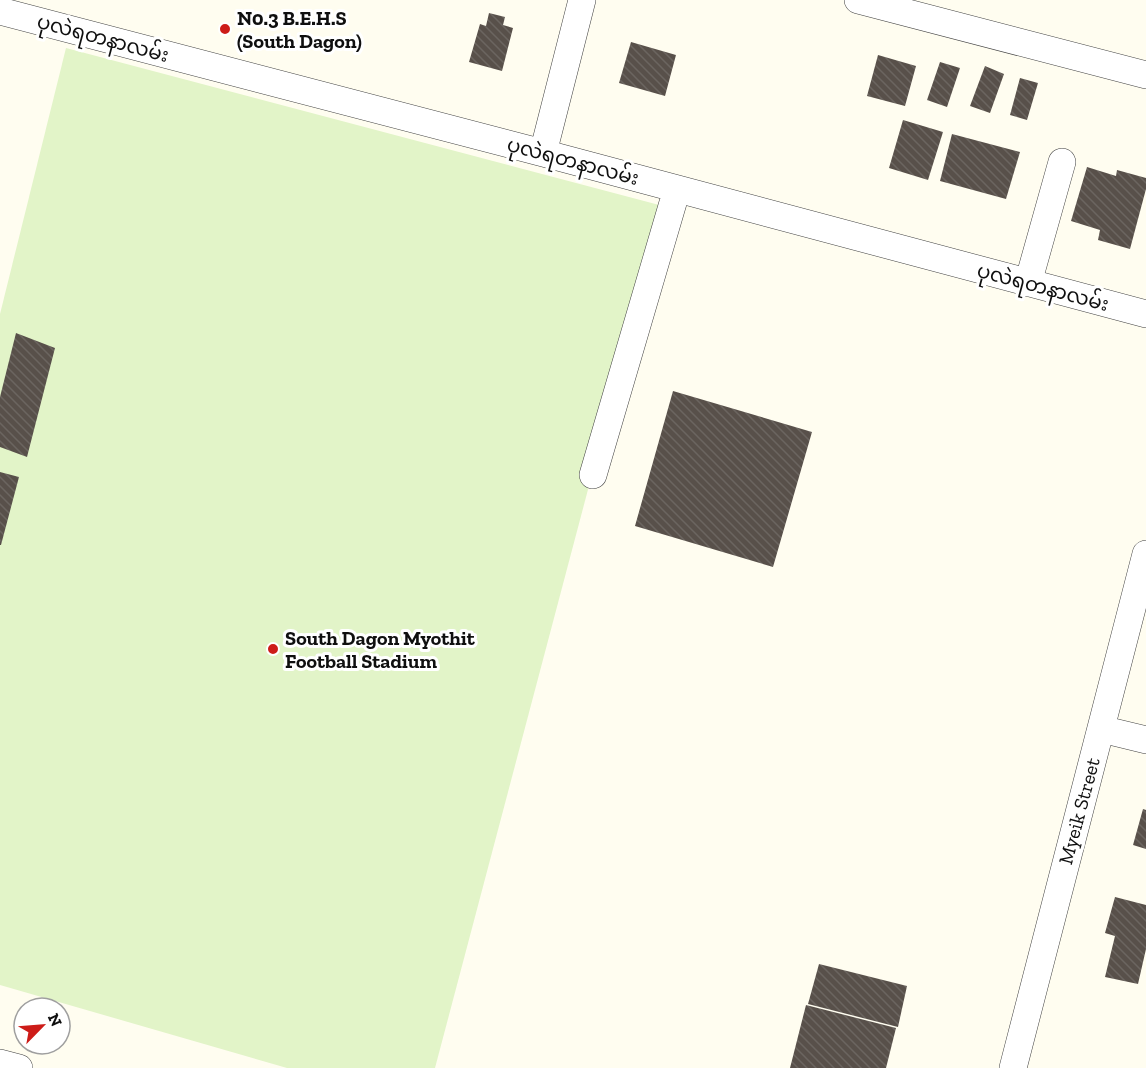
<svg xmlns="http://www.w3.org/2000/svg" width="1146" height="1068" viewBox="0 0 1146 1068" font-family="'Zilla Slab','Noto Sans Myanmar',serif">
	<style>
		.pitch { fill: #e2f4c8 }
		.building { fill: url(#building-back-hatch) }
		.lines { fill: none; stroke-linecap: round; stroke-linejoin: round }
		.minor-casing { stroke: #424242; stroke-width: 28 }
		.minor { stroke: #fff; stroke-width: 27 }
		.poi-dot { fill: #cd1c18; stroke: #fff; stroke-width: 2 }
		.labels { text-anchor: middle; stroke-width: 6; stroke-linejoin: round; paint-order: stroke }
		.poi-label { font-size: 20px; font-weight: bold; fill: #0f0f0f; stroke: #fff; text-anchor: start }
		.street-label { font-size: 20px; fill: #0f0f0f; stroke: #fff }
	</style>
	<defs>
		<pattern id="building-back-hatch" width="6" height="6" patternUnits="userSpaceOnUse" patternTransform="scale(1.5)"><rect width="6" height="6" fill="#58504a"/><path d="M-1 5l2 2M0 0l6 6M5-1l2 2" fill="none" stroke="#6b6560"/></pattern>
	</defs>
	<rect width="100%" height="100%" fill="#fffdf0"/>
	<path class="pitch" d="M 66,48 L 663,206 L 435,1068 L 287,1068 L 0,985 L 0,314 Z"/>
	<path class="building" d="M 489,13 L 505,17 L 503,25 L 513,28 L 502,71 L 469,62 L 480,24 L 486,26 Z
		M 631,42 L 676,55 L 665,96 L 619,83 Z
		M 878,55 L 916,66 L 905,106 L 867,96 Z
		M 940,62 L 960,68 L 947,107 L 927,100 Z
		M 985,66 L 1004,74 L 990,113 L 970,106 Z
		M 1020,78 L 1038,83 L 1027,120 L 1010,115 Z
		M 903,120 L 943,132 L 928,180 L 889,168 Z
		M 952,134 L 1020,152 L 1006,199 L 940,181 Z
		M 1087,167 L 1116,176 L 1117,170 L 1146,178 L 1146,189 L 1130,249 L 1098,240 L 1100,230 L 1071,221 Z
		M 16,333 L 55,348 L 27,457 L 0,447 L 0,397 Z
		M 673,391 L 812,432 L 773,567 L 635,526 Z
		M 0,472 L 19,477 L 1,545 L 0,545 Z
		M 1143,809 L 1146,810 L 1146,849 L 1133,845 Z
		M 1115,897 L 1146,905 L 1146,949 L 1138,984 L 1105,977 L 1115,936 L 1105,933 Z
		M 819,964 L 907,986 L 898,1027 L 808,1004 Z
		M 806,1005 L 896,1028 L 886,1068 L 790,1068 Z"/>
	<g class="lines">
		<defs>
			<path id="minor" d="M 858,0 L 1146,75
				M 0,11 L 543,153 L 1146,314
				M 543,153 L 582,0
				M 1028,283 L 1062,162
				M 593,475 L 677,189
				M 1101,729 L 1146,740
				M 0,1063 L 19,1068
				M 1013,1068 L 1146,554"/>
		</defs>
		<use href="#minor" class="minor-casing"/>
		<use href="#minor" class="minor"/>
	</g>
	<g class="poi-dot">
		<circle cx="225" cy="29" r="6"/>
		<circle cx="273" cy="649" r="6"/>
	</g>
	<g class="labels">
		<g class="poi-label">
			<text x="237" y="25">N0.3 B.E.H.S<tspan x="237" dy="23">(South Dagon)</tspan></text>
			<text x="285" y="645">South Dagon Myothit<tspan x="285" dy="23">Football Stadium</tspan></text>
		</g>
		<g class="street-label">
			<text transform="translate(103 38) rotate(15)" y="7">ပုလဲရတနာလမ်း</text>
			<text transform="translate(573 161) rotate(15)" y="7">ပုလဲရတနာလမ်း</text>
			<text transform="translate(1043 287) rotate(15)" y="7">ပုလဲရတနာလမ်း</text>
			<text transform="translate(1079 811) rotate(-75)" y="7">Myeik Street</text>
		</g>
	</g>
	<g transform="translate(42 1026) rotate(65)"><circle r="28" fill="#ffffff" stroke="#9f9f9f" stroke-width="1.5"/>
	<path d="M0-4.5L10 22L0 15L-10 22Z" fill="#cd1c18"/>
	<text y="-9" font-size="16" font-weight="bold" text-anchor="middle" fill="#0f0f0f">N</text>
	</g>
</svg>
